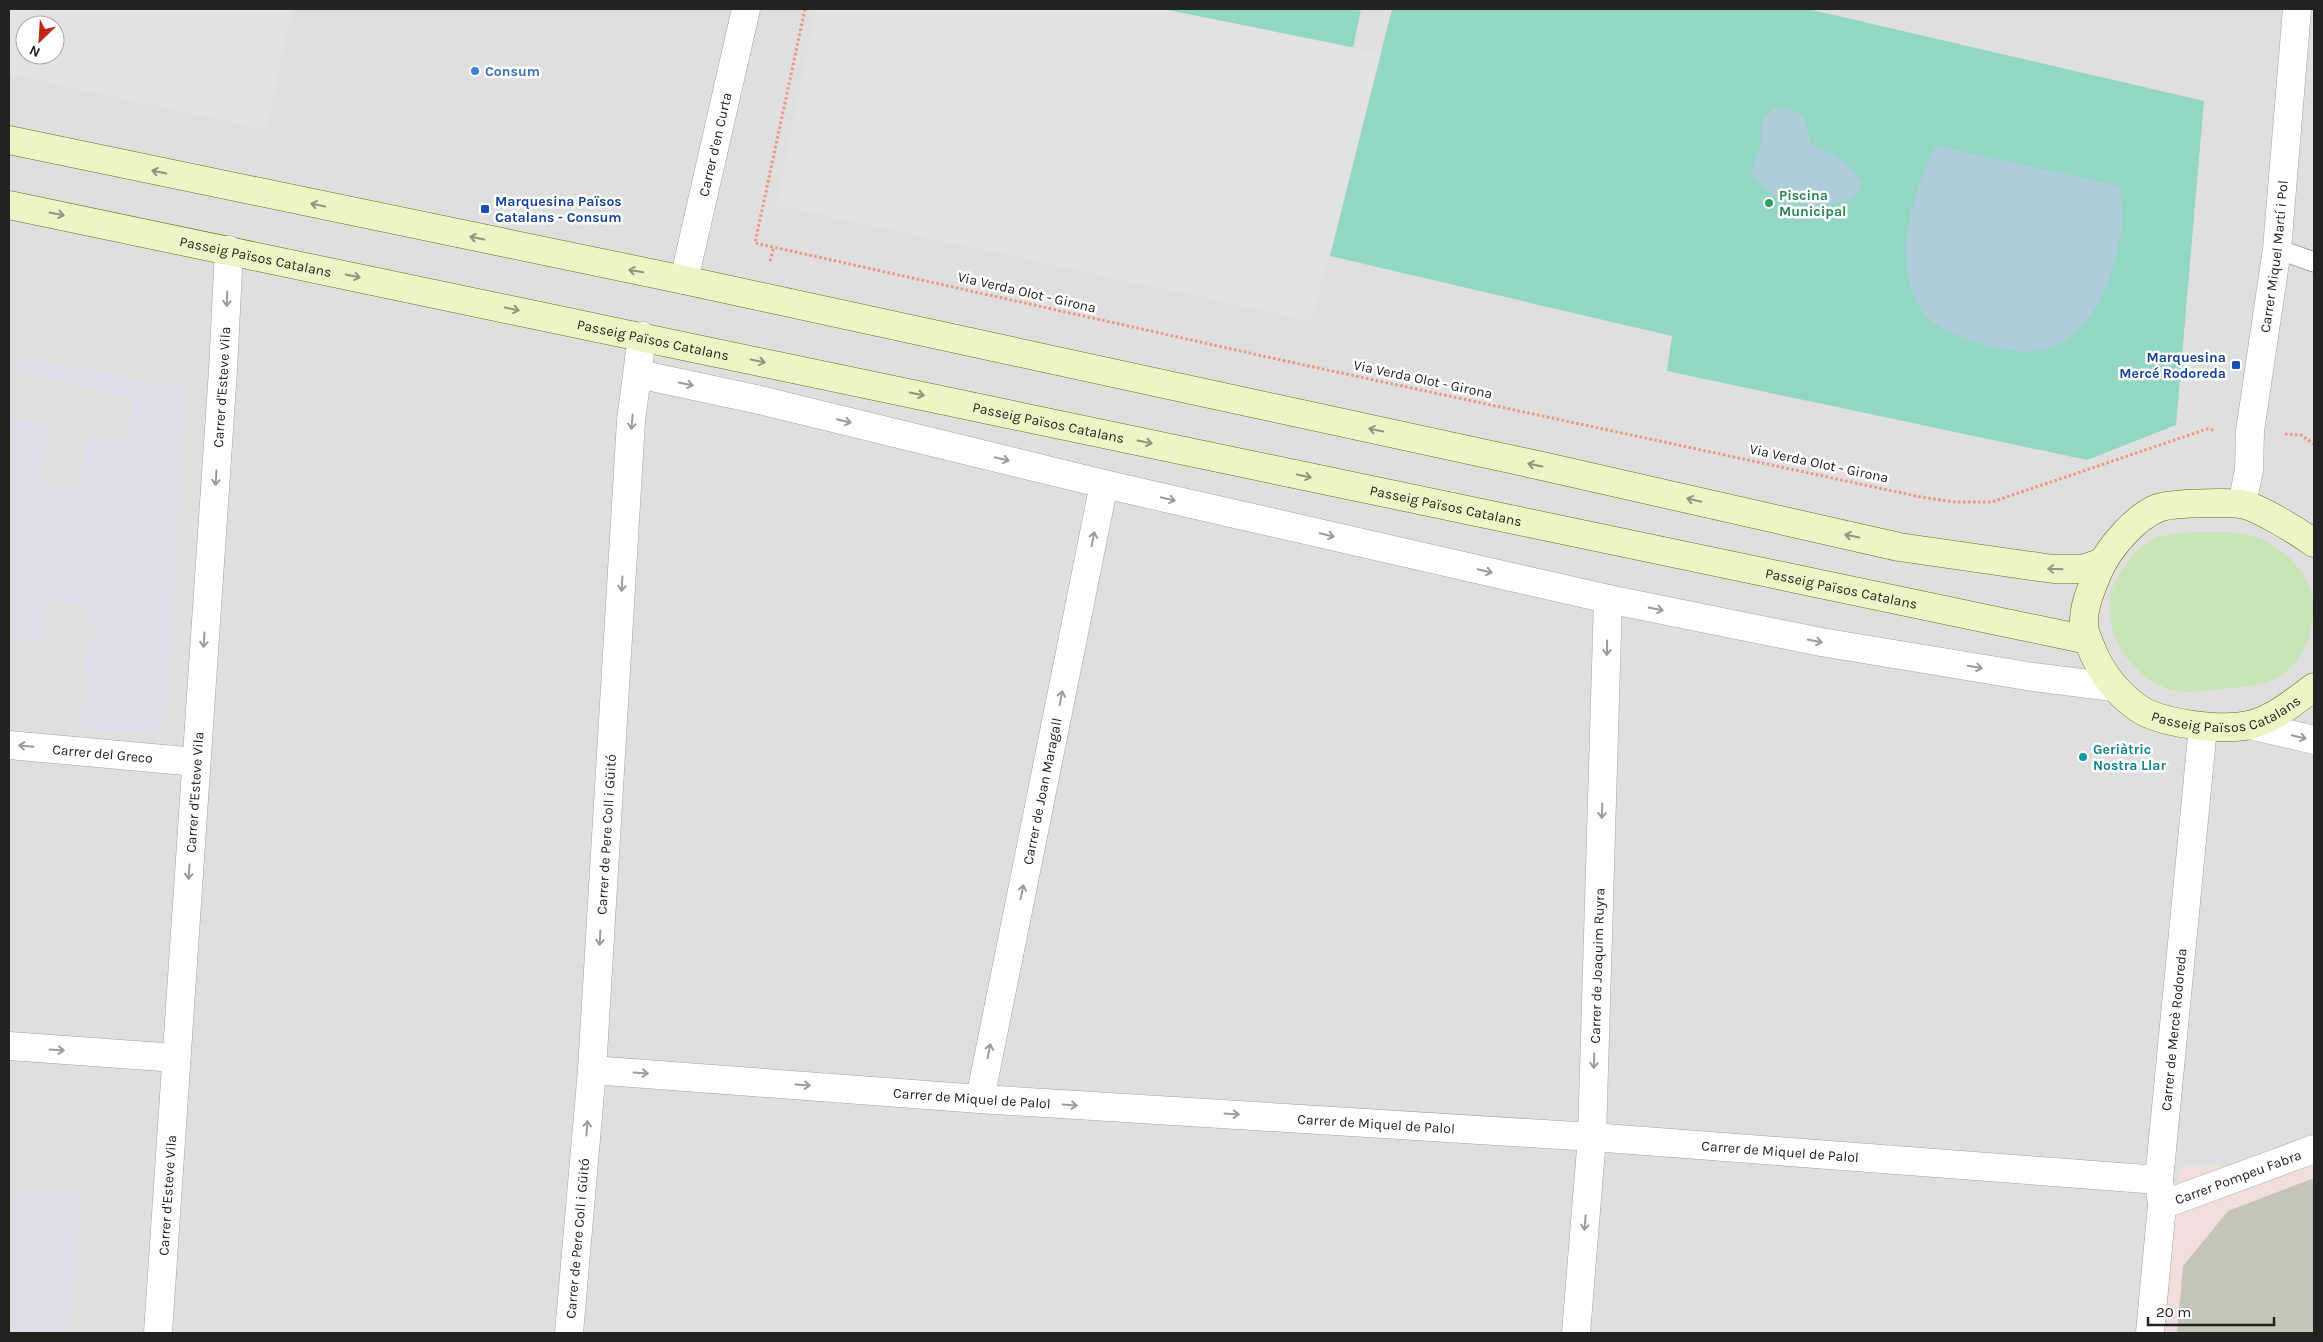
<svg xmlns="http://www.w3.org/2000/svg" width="2323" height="1342" viewBox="0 0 2323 1342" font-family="Karla,sans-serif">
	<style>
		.residential { fill: #e0dfdf; fill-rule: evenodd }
		.commercial { fill: #f0dedb }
		.construction { fill: #c4c5b6 }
		.grass { fill: #c8e5b6 }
		.pitch { fill: #91d7c3 }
		.parking { fill: #e2e2e2; fill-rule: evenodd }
		.plaza { fill: #dfdee7 }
		.water { fill: #afccda }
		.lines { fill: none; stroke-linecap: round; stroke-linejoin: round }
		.service-casing { stroke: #a3a3a3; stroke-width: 21 }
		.minor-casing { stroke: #a3a3a3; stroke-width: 29 }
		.secondary-casing { stroke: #5d7111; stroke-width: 29 }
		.path { stroke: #ed967f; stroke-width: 3; stroke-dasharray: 2.5 2.5; stroke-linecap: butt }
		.service { stroke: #fff; stroke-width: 19 }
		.minor { stroke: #fff; stroke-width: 28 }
		.secondary { stroke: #edf4c5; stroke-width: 28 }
		.oneway { stroke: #92967c }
		.oneway2 { stroke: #9c9c9c }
		.shop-dot { fill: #3f7fe0; stroke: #fff; stroke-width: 2 }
		.leisure-dot { fill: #2e9e5b; stroke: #fff; stroke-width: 2 }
		.transit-dot { fill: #1a4fb4; stroke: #fff; stroke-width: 2 }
		.culture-dot { fill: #0f9aa8; stroke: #fff; stroke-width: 2 }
		.labels { text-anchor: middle; stroke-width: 5; stroke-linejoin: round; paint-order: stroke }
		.shop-label { font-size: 14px; font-weight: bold; fill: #366cbe; stroke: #fff; text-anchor: start }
		.street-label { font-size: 14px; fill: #222; stroke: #fff }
		.leisure-label { font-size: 14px; font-weight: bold; fill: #27864d; stroke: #fff; text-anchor: start }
		.transit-label { font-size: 14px; font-weight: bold; fill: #164399; stroke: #fff; text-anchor: start }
		.culture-label { font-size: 14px; font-weight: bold; fill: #0d838f; stroke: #fff; text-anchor: start }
	</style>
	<rect width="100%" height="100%" fill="#f1efea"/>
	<path class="residential" d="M 9,9 L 2314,9 L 2314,1151 L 2163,1333 L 9,1333 ZM 25,25 L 55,25 L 55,55 L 25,55 Z"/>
	<path class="commercial" d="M 2314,1151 L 2314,1333 L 2163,1333 L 2180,1167 L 2281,1164 Z"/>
	<path class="construction" d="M 2314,1178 L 2314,1333 L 2177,1333 L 2183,1266 L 2228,1211 Z"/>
	<path class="grass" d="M 2227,532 C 2235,533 2245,533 2253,536 C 2282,546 2309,571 2314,603 C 2315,612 2312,624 2310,633 C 2307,646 2295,666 2284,674 C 2265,686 2243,687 2222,689 C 2206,690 2188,694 2172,690 C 2132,680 2100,631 2112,589 C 2115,580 2121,571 2127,563 C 2134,554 2144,542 2155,538 C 2177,530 2204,533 2227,532 Z"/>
	<path class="pitch" d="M 1162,9 L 1361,9 L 1353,48 Z
		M 1392,9 L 1808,9 L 2204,101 L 2176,425 L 2087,460 L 1667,371 L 1672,336 L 1330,256 Z"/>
	<path class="parking" d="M 9,9 L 292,9 L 267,130 L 9,74 ZM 25,25 L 55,25 L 55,55 L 25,55 Z
		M 816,9 L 1162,9 L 1381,53 L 1312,321 L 777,205 Z"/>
	<path class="plaza" d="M 9,354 L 185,389 L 168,705 L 156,732 L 79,730 L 83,696 L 88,695 L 89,674 L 84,674 L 87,643 L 95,643 L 96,626 L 86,624 L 87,605 L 46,601 L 43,642 L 9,639 L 9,417 L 51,427 L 39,481 L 75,490 L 88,434 L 123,442 L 133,399 L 9,370 Z
		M 9,1190 L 82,1194 L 69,1333 L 9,1333 Z"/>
	<path class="water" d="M 1774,108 C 1807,109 1803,116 1811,144 C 1834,155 1849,161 1862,184 C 1860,187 1859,192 1857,194 C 1847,205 1810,207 1797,203 C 1782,200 1753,187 1751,170 C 1753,162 1758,155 1760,147 C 1765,126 1753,128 1774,108 Z
		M 1936,146 L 2120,186 C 2121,201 2123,217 2121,232 C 2115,277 2088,348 2034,351 C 2017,353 2002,349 1986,345 C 1967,340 1935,329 1923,312 C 1889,263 1912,193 1936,146 Z"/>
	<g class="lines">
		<defs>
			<path id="service" d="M 2277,249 L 2314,262"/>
			<g id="minor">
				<path id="s1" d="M 684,280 L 746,9"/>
				<path d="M 638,374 L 760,400 L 1104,484 L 1608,599 L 1821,642 L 2033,677 L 2113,687"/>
				<path id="s2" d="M 2242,504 L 2249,470 L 2250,431 L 2277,249 L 2297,9"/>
				<path d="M 2250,725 L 2314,740"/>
				<path id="s3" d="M 9,745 L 196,762"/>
				<path d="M 9,1046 L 176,1058"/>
				<path id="s4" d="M 592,1070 L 980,1099 L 1592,1137 L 2159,1180"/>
				<path id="s5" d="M 980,1099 L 1104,484"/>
				<path id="s6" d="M 2162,1205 L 2314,1149"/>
				<path id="s7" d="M 158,1333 L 223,370 L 229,250"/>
				<path id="s8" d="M 569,1333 L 592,1070 L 631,421 L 642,336"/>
				<path id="s9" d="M 1576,1333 L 1592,1137 L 1608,599"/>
				<path id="s10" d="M 2150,1333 L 2162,1205 L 2159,1180 L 2203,727"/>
			</g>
			<g id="secondary">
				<path d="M 9,140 L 684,280 L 1542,466 L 1899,547 L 2053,569 L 2083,569 L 2103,562"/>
				<path id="s11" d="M 9,205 L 2088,640"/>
				<path id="s12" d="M 2314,543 C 2300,533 2257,506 2241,504 C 2226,502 2170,503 2158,508 C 2135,517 2109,548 2099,570 C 2092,587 2083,606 2084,625 C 2084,633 2089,642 2092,650 C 2102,674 2117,693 2138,708 C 2161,724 2222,731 2249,725 C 2273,720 2295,701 2314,687"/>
			</g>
		</defs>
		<use href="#service" class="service-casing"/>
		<use href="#minor" class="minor-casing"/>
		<use href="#secondary" class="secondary-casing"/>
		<path class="path" d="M 805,9 L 755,243 L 1290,362 L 1921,497 L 1954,502 L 1992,502 L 2207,429 L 2214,430
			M 770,261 L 774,247
			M 2285,434 L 2301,435 L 2314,444"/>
		<use href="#service" class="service"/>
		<use href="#minor" class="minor"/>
		<use href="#secondary" class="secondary"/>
	</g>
	<defs><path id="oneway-shaft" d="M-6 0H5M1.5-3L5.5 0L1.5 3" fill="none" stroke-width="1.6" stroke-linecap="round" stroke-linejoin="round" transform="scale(1.25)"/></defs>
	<g class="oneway">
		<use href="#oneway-shaft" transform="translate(159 172) rotate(-168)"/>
		<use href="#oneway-shaft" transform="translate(318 205) rotate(-168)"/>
		<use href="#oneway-shaft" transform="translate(57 214) rotate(11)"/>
		<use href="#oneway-shaft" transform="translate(477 238) rotate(-168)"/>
		<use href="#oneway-shaft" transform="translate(636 271) rotate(-170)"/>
		<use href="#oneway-shaft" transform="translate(353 276) rotate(12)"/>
		<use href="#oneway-shaft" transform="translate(512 309) rotate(12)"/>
		<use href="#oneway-shaft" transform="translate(758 361) rotate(12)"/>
		<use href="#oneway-shaft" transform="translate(917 394) rotate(12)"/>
		<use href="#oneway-shaft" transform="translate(1376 430) rotate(-168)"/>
		<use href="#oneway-shaft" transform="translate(1145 442) rotate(12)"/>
		<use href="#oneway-shaft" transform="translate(1535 465) rotate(-168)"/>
		<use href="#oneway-shaft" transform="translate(1304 476) rotate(12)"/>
		<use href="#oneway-shaft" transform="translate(1694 500) rotate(-167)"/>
		<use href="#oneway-shaft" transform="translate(1852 536) rotate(-168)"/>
		<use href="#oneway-shaft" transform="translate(2055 569) rotate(-178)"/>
	</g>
	<g class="oneway2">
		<use href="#oneway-shaft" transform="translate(227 299) rotate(92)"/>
		<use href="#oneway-shaft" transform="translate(686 384) rotate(12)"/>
		<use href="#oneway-shaft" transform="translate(844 421) rotate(14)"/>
		<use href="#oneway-shaft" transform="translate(632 422) rotate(95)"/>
		<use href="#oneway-shaft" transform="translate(1002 459) rotate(14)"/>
		<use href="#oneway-shaft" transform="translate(216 478) rotate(94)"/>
		<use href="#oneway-shaft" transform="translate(1168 499) rotate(13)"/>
		<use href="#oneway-shaft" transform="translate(1327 535) rotate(13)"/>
		<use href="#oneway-shaft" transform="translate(1093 539) rotate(-79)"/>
		<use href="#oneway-shaft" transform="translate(1485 571) rotate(13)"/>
		<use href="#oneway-shaft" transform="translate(622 584) rotate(93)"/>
		<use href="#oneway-shaft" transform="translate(1656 609) rotate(11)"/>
		<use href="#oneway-shaft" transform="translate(204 640) rotate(94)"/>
		<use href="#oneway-shaft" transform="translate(1815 641) rotate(11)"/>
		<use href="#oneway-shaft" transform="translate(1607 648) rotate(91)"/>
		<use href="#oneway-shaft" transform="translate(1975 667) rotate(9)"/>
		<use href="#oneway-shaft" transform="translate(1061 698) rotate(-79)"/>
		<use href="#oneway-shaft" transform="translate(2299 737) rotate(13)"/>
		<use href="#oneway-shaft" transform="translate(26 746) rotate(-175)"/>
		<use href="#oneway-shaft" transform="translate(1602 811) rotate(92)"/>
		<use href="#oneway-shaft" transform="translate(189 872) rotate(94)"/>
		<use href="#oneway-shaft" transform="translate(1022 892) rotate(-79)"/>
		<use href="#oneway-shaft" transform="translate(600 938) rotate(93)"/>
		<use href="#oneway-shaft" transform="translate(57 1050) rotate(4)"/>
		<use href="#oneway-shaft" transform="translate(989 1051) rotate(-79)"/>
		<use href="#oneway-shaft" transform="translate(1594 1061) rotate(92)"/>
		<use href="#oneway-shaft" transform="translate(641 1073) rotate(4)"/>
		<use href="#oneway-shaft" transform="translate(803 1085) rotate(4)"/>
		<use href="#oneway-shaft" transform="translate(1070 1105) rotate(4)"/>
		<use href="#oneway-shaft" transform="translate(1232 1114) rotate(4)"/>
		<use href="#oneway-shaft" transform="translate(587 1128) rotate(-85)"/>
		<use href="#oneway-shaft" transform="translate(1585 1223) rotate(95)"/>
	</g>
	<circle class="shop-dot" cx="475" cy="71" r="5"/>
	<circle class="leisure-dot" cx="1769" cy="203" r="5"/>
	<g class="transit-dot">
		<rect x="480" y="204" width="10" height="10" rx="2.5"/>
		<rect x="2231" y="360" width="10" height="10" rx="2.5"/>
	</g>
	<circle class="culture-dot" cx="2083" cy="757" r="5"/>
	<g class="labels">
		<g class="shop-label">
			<text x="485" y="76">Consum</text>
		</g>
		<g class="street-label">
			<text dy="5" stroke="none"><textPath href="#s1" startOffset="139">Carrer d'en Curta</textPath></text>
			<text dy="5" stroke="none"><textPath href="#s11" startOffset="252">Passeig Països Catalans</textPath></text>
			<text dy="5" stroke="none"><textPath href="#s2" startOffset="250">Carrer Miquel Martí i Pol</textPath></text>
			<text transform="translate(1027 292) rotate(13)" y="5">Via Verda Olot - Girona</text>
			<text dy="5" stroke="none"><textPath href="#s11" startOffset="658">Passeig Països Catalans</textPath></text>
			<text transform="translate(1423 379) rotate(12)" y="5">Via Verda Olot - Girona</text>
			<text dy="5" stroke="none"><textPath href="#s7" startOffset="948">Carrer d'Esteve Vila</textPath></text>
			<text dy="5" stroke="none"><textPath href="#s11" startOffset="1062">Passeig Països Catalans</textPath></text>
			<text transform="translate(1819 463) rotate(12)" y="5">Via Verda Olot - Girona</text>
			<text dy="5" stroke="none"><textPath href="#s11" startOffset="1468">Passeig Països Catalans</textPath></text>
			<text dy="5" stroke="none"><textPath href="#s11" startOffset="1872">Passeig Països Catalans</textPath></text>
			<text dy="5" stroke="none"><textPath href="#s12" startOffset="506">Passeig Països Catalans</textPath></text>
			<text dy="5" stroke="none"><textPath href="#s3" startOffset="94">Carrer del Greco</textPath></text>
			<text dy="5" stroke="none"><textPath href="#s7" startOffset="542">Carrer d'Esteve Vila</textPath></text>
			<text dy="5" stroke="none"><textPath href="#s5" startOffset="314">Carrer de Joan Maragall</textPath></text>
			<text dy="5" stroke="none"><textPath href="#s8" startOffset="500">Carrer de Pere Coll i Güitó</textPath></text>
			<text dy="5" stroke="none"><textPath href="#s9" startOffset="368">Carrer de Joaquim Ruyra</textPath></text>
			<text dy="5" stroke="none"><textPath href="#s10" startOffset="305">Carrer de Mercè Rodoreda</textPath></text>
			<text dy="5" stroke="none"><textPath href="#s4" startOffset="381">Carrer de Miquel de Palol</textPath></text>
			<text dy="5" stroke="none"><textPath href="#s4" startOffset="786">Carrer de Miquel de Palol</textPath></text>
			<text dy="5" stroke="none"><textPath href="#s4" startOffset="1191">Carrer de Miquel de Palol</textPath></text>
			<text dy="5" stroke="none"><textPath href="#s6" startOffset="81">Carrer Pompeu Fabra</textPath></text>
			<text dy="5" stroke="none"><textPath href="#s7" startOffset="138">Carrer d'Esteve Vila</textPath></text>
			<text dy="5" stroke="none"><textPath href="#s8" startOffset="95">Carrer de Pere Coll i Güitó</textPath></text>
		</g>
		<g class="leisure-label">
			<text x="1779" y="200">Piscina<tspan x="1779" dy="16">Municipal</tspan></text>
		</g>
		<g class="transit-label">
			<text x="495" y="206">Marquesina Països<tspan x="495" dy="16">Catalans - Consum</tspan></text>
			<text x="2226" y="362" text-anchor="end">Marquesina<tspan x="2226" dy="16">Mercé Rodoreda</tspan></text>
		</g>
		<g class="culture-label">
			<text x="2093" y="754">Geriàtric<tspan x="2093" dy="16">Nostra Llar</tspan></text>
		</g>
	</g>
	<rect width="2323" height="1342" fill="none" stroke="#222222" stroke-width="20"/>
	<g transform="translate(40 40) rotate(205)"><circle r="24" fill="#ffffff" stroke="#a7a7a7"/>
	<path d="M0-4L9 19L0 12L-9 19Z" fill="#bf2615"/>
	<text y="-8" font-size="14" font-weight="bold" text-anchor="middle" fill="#222222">N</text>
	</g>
	<path d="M2148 1317v8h126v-8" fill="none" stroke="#222222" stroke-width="2.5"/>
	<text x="2156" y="1317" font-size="15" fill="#222222" stroke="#ffffff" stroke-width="4" paint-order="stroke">20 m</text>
</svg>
